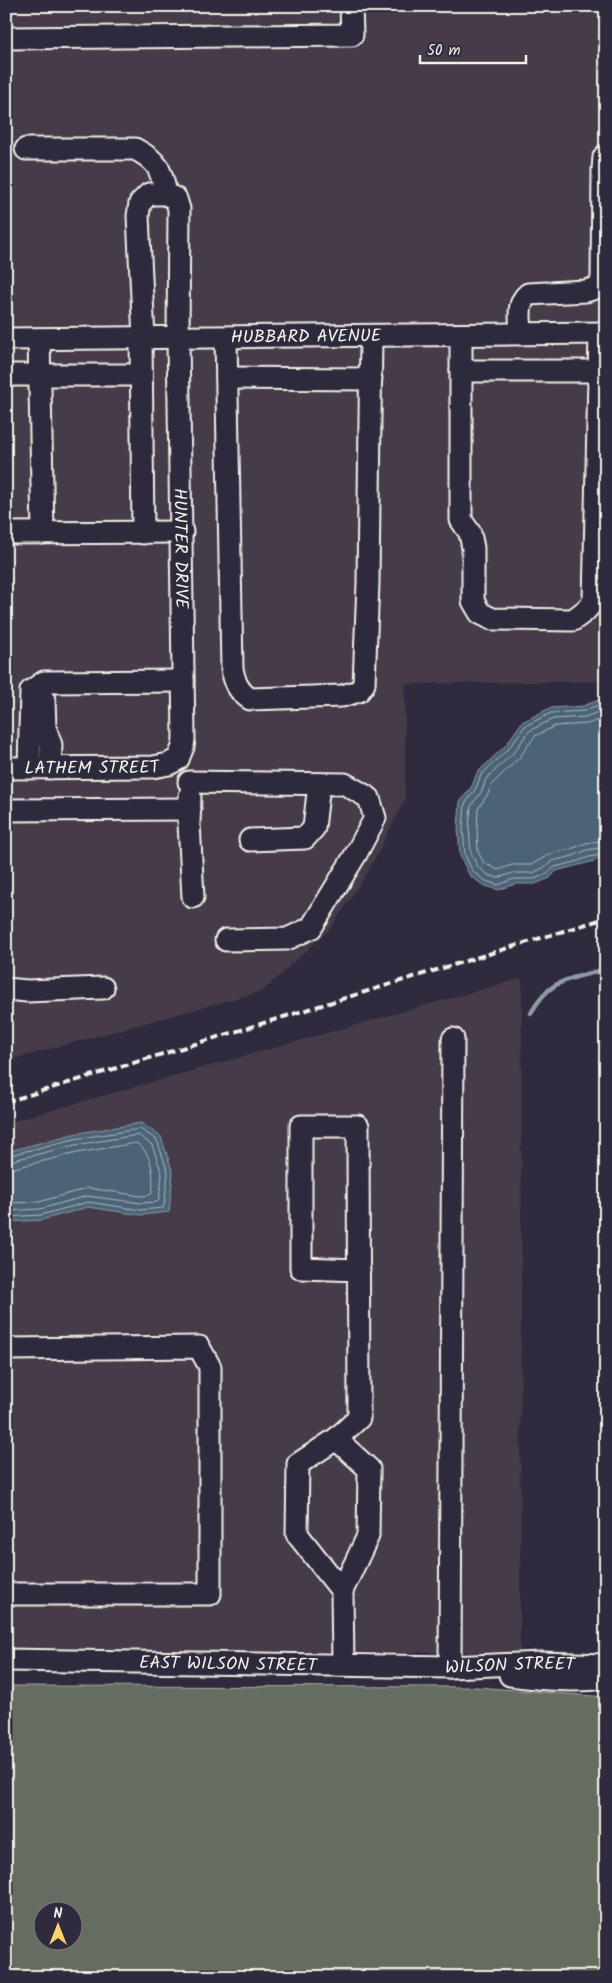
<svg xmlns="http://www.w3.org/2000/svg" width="612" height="1983" viewBox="0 0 612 1983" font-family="Kalam,sans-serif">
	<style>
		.built { fill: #443a48 }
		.green { fill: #656c60; stroke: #acaea4; fill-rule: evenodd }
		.water { fill: #4c6377; stroke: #8f9ca4 }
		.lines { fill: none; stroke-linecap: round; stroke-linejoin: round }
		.shore { stroke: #b1b8bb; stroke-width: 1 }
		.stream { stroke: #8f9ca4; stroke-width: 4.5 }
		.minor-casing { stroke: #f4f1e8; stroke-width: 25 }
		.minor { stroke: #2f2a3d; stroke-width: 21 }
		.rail { stroke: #f4f1e8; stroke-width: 4; stroke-dasharray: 8 4; stroke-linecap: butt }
		.labels { text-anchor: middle; stroke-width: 4; stroke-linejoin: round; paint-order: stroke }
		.street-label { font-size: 18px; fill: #f4f1e8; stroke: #2f2a3d }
	</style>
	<rect width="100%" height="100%" fill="#2f2a3d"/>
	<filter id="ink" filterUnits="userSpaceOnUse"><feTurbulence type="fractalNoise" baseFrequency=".02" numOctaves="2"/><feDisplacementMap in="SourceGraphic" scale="10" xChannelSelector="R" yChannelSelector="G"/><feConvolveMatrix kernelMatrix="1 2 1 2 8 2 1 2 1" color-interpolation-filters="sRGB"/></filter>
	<g filter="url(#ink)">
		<path class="built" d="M 6,6 L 606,6 L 606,681 L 405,684 L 405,800 L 369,870 L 331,928 L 263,991 L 6,1061 Z
			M 522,978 L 520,1653 L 6,1650 L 6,1123 Z"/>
		<path class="green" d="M 6,1686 L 476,1687 L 606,1697 L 606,1977 L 6,1977 ZM 42,1910 L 72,1910 L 72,1940 L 42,1940 Z"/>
		<path class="water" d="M 606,697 L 606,858 L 556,871 L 550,878 L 535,884 L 515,884 L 499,890 L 483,885 L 470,876 L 460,856 L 458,828 L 460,802 L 472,786 L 477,773 L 506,745 L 522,722 L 550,708 L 583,706 Z
			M 141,1123 L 161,1137 L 173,1173 L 169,1212 L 141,1215 L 88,1207 L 42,1220 L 6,1222 L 6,1152 L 73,1134 Z"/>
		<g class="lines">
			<path class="shore" d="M 606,702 L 584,711 L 551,713 L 525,726 L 509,748 L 481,775 L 476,788 L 465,804 L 463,828 L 465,855 L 473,872 L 486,881 L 498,885 L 514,879 L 534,879 L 547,874 L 555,867 L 575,862 L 589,857 L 606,854
				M 606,709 L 585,717 L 553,719 L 529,731 L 514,752 L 486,779 L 482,791 L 471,806 L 469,828 L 471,853 L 478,867 L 488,875 L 498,878 L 513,873 L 533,873 L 543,868 L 552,861 L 573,856 L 587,850 L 606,847
				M 606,717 L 587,724 L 555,726 L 535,736 L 519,758 L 493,783 L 488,794 L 478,809 L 477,828 L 478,852 L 484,863 L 498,870 L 512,865 L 531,865 L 550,854 L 571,849 L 586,843 L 606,840
				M 6,1156 L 74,1139 L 140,1129 L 157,1140 L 168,1173 L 164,1206 L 163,1208 L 141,1210 L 88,1202 L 41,1215 L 6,1217
				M 6,1162 L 75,1145 L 138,1135 L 152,1145 L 162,1174 L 159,1200 L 157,1202 L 141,1203 L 87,1196 L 40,1209 L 6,1211
				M 6,1170 L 77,1153 L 136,1143 C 153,1153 154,1176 152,1193 L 150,1195 L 141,1196 L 88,1188 L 39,1202 L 6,1203"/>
			<path class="stream" d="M 531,1013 C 551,977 569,980 606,969"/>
			<defs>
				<g id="minor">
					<path d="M 6,38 L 352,35 L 351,6"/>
					<path d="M 26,149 L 135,149 C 158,161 161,169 166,194"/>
					<path d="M 521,334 C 521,321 516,304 528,294 L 586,291 L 599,287 L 602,278 L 603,170 L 604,157 L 606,155"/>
					<path d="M 461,335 L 461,520 L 470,533 L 473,548 L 473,601 L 480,613 L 492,619 L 573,620 L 585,611 L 594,601 L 600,333"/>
					<path d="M 141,338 L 143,533"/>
					<path id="s1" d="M 144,338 L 138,216 L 140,203 L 149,194 L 166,194 L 176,199 L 179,209 L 178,338 L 184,738 L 183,747 L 178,759"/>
					<path d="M 226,338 L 232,669 C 235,683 238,691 250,699 L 342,696 L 359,691 L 364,684 L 368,583 L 371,336"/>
					<path id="s2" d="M 6,339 L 606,333"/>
					<path d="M 39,339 L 43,533"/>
					<path d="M 461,371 L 600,371"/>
					<path d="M 6,375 L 141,375"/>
					<path d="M 227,378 L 371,379"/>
					<path d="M 6,533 L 182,532"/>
					<path d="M 44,700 L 45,727 L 51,745 L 50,768"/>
					<path id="s3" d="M 6,768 L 153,767 L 169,764 L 178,759"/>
					<path d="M 29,768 L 31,691 L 44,682 L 183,681"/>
					<path d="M 189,782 L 345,784 L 369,798 L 375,818 L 356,854 L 311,928 L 287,939 L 226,940"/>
					<path d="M 190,796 L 189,823 L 193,897"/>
					<path d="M 6,810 L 190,809"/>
					<path d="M 250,840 L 305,838 L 314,828 L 319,784"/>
					<path d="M 6,989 L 27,991 L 103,988"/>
					<path d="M 6,1349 L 199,1347 L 210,1367 L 210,1594 L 6,1594"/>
					<path d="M 336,1439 L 359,1418 L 358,1126 L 301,1126 L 301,1268 L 359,1270"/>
					<path d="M 342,1591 L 368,1536 L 369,1469 L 336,1439 L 298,1464 L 297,1534 L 342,1591 L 343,1664"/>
					<path id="s4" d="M 6,1660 L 450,1667 L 541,1663 L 606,1665"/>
					<path d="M 450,1667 L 453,1039"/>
					<path d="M 510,1675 C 542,1679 573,1682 606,1678"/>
				</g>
			</defs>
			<use href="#minor" class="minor-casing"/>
			<use href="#minor" class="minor"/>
			<path class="rail" d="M 6,1102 L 606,918"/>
		</g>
	</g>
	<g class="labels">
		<g class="street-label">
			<text dy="6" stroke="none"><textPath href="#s2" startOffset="300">HUBBARD AVENUE</textPath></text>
			<text dy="6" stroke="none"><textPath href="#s1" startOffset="526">HUNTER DRIVE</textPath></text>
			<text dy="6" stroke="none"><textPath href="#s3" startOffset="86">LATHEM STREET</textPath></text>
			<text dy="6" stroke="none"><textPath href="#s4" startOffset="222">EAST WILSON STREET</textPath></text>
			<text dy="6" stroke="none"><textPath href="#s4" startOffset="504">WILSON STREET</textPath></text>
		</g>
	</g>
	<rect width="612" height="1983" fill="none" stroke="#2f2a3d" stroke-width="25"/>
	<rect x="12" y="12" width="587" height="1958" fill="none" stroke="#f4f1e8" stroke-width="2" filter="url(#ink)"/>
	<g transform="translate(58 1926)"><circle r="24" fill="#2f2a3d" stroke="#7e7a81"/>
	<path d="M0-4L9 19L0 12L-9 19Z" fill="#ffd166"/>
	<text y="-8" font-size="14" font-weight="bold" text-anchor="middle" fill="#f4f1e8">N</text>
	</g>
	<path d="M420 55v8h106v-8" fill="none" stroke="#f4f1e8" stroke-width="2.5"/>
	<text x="427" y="55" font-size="15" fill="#f4f1e8" stroke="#2f2a3d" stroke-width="4" paint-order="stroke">50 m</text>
</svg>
